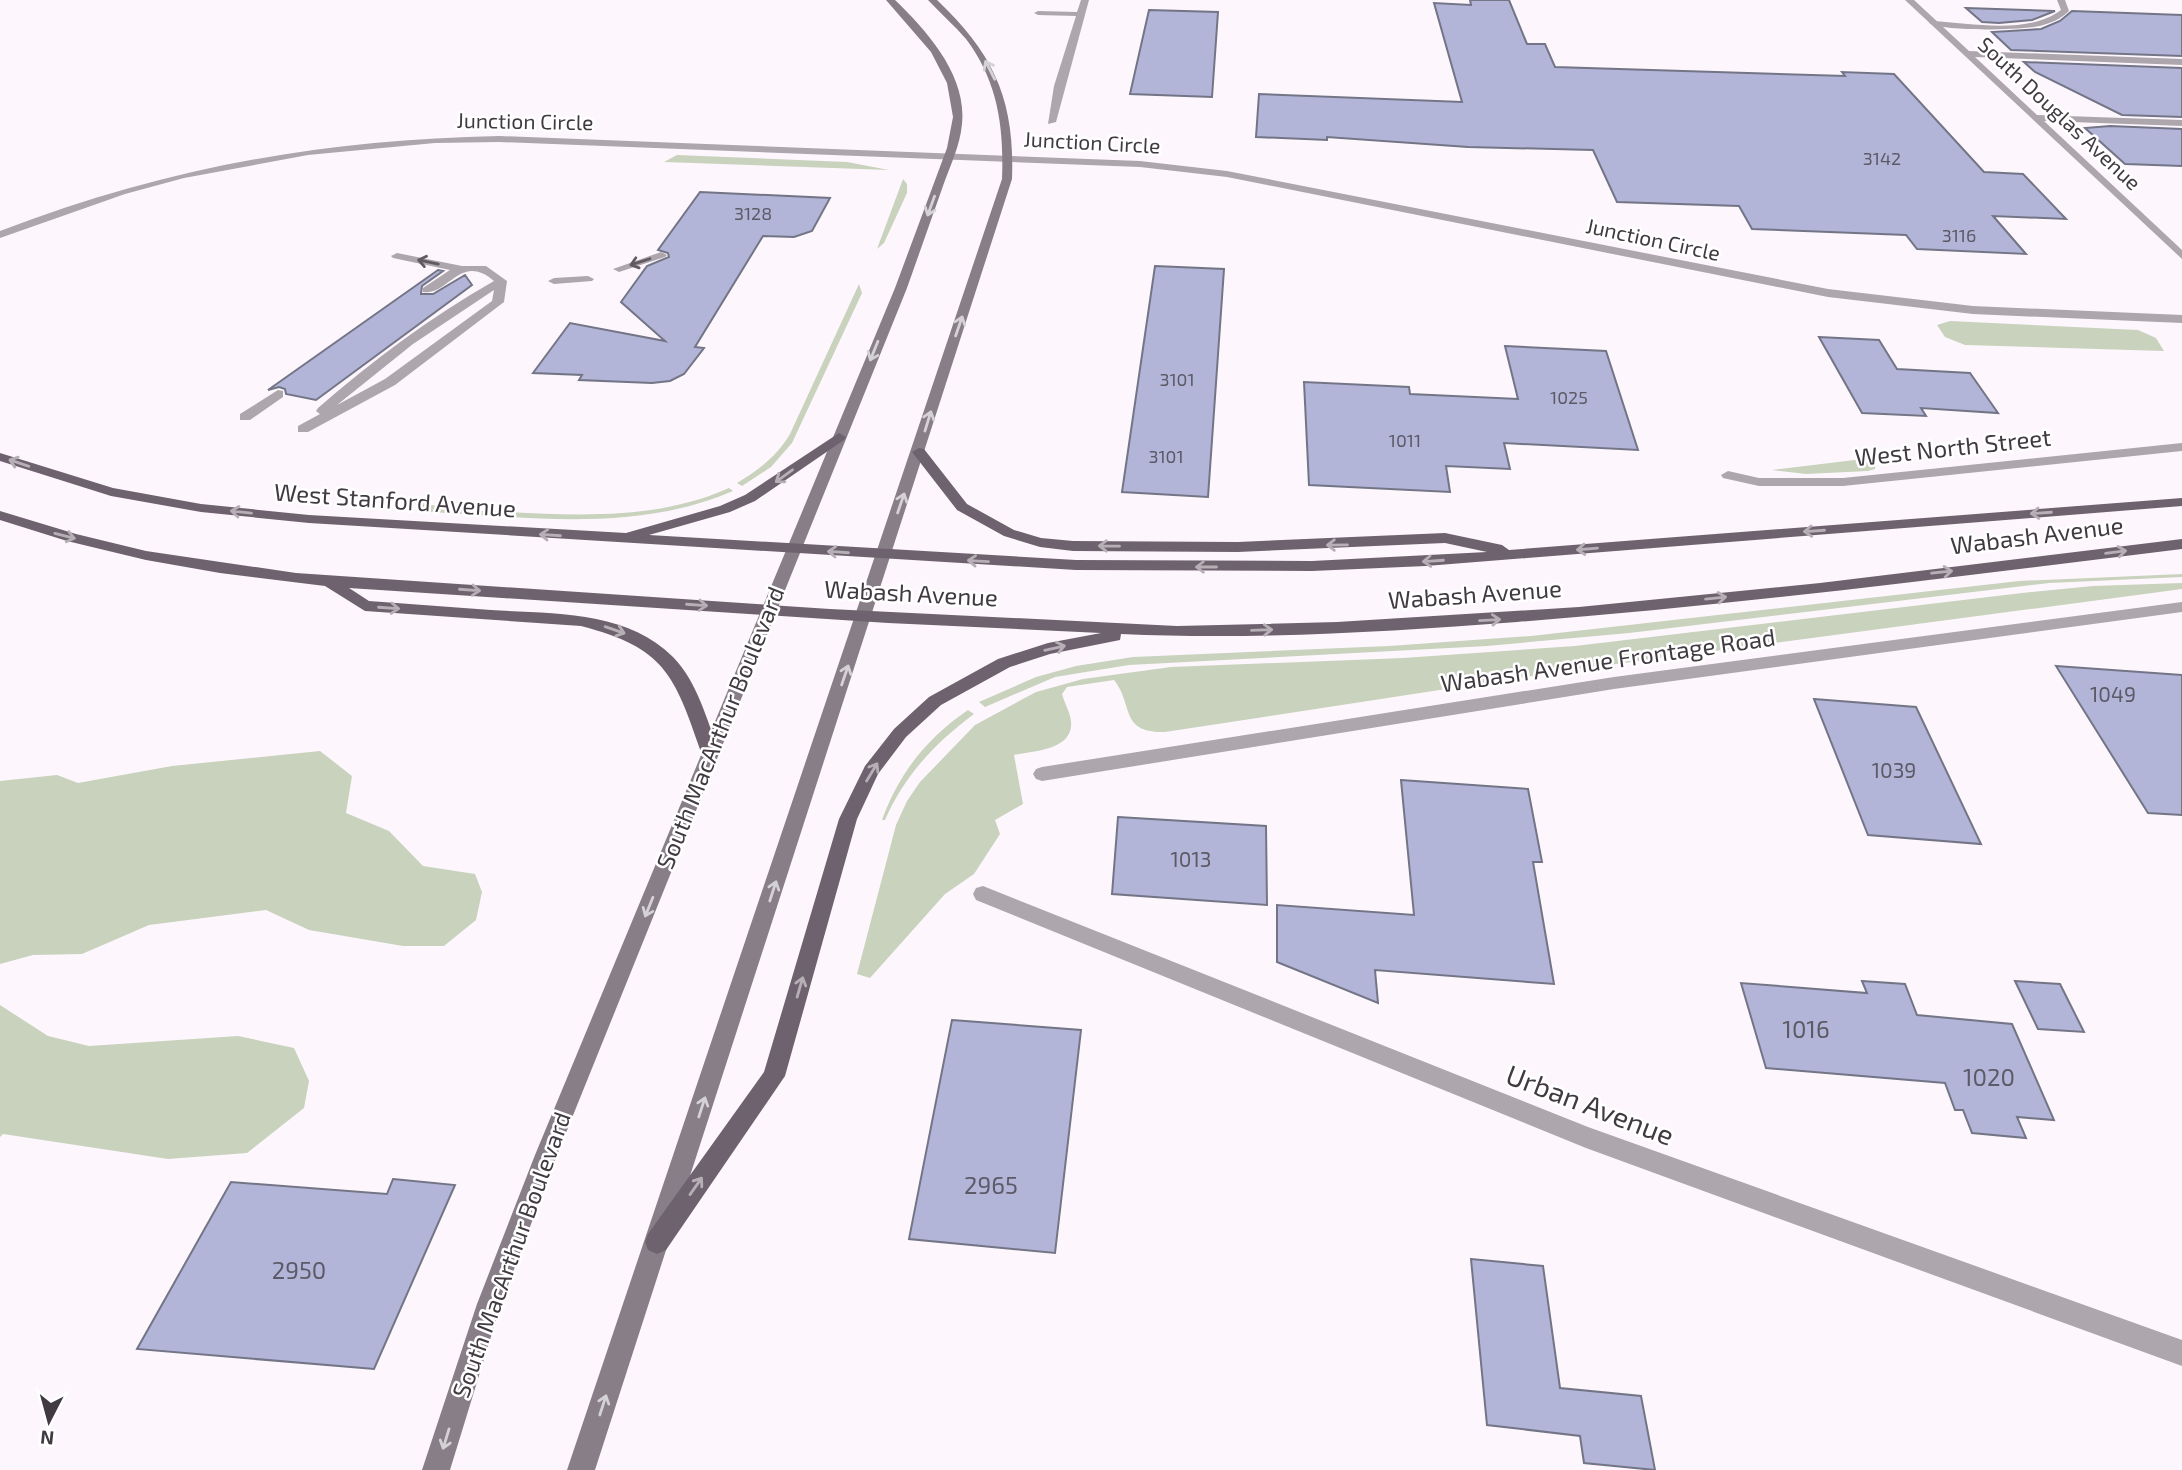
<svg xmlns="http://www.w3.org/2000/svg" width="2182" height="1470" viewBox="0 0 2182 1470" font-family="'Exo 2',sans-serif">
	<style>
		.green { fill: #c8d2bd }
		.building { fill: #b2b5d8; stroke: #737586; stroke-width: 2 }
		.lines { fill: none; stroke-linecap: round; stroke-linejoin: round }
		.lane { fill: #ada6ad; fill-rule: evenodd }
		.street { fill: #ada6ad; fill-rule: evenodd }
		.secondary { fill: #887e88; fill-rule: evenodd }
		.primary { fill: #6e626e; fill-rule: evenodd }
		.oneway { stroke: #d5d2d5 }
		.oneway2 { stroke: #615b61 }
		.oneway3 { stroke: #b6b0b6 }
		.labels { text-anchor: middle; stroke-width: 5; stroke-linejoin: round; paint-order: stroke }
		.far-number-label { font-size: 18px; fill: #5d5a67 }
		.far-street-label { font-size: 21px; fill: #413b41; stroke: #fff }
		.number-label { font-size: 21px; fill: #5d5a67 }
		.street-label { font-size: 24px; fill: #413b41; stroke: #fff }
		.near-number-label { font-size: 24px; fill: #5d5a67 }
		.near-street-label { font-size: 28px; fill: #413b41; stroke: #fff }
	</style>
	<rect width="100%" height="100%" fill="#fdf7fd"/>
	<path class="green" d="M 677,155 L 847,162 L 889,170 L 664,162 Z
		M 903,179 L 907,184 L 907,193 L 884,243 L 877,249 Z
		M 859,284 L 862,293 L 792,443 L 771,467 L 742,486 L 737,483 C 759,470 777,456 790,434 Z
		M 1950,321 L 2138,330 L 2156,338 L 2164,351 L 1965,345 L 1945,337 L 1937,325 Z
		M 1871,458 L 1876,463 L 1875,469 L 1868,471 L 1806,474 L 1772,470 Z
		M 729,488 L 733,491 C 638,532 532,518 431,512 L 422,509 L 413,501 C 425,502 434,506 445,508 C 465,511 487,510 509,512 C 583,516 660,519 729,488 Z
		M 2182,574 L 2182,577 L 2049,583 L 1629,633 L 1487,646 L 1129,665 L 1055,677 L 985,707 L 979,702 L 1036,677 L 1076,666 L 1133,657 L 1389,646 L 1531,636 L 2019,581 Z
		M 2182,583 L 2182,589 L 1571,670 L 1165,732 C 1119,733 1134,705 1114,680 L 1067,687 L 1062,694 C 1064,702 1070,712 1071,721 C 1074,750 1034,751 1014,755 L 1023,804 L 995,820 L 1000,834 L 974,874 L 945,894 L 870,978 L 857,974 L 896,825 L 907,801 L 920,782 L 975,725 L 1036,692 L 1083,679 L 1171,667 L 1403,658 L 1575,646 L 2022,593 L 2093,586 Z
		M 968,710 L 974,714 C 935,743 904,776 885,820 L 882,820 C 899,773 927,738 968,710 Z
		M 320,751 L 352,776 L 346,813 L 389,831 L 423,866 L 475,874 L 482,892 L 476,920 L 444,946 L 403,946 L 309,930 L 266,910 L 149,925 L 82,954 L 33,955 L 0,964 L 0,781 L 57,775 L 78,783 L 172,766 Z
		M 0,1005 L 48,1036 L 89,1046 L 238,1036 L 294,1048 L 309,1081 L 304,1108 L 247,1153 L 168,1159 L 3,1134 L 0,1137 Z"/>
	<path class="building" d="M 1470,0 L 1509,0 L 1527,44 L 1545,44 L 1555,67 L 1845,76 L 1842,72 L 1894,74 L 1984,172 L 2023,174 L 2066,219 L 1993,216 L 2026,254 L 1917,249 L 1906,235 L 1752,229 L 1739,206 L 1617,202 L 1593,150 L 1468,147 L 1327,137 L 1327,140 L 1256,137 L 1259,94 L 1462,102 L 1434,3 L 1471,5 Z
		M 1966,8 L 2055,11 L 2032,20 L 1999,23 L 1982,22 Z
		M 1149,10 L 1218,12 L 1212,97 L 1130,94 Z
		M 2072,11 L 2182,15 L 2182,56 L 2011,50 L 1992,32 L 2041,29 L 2060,21 Z
		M 2024,62 L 2182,68 L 2182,117 L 2122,115 L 2035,72 Z
		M 2110,126 L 2182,129 L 2182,166 L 2125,164 L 2085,128 Z
		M 700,192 L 830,198 L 812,231 L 794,237 L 763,236 L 695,347 L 704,348 L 684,374 L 670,381 L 652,383 L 579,380 L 582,375 L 533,373 L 570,323 L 665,341 L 621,302 L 647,266 L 669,257 L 668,253 L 658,250 Z
		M 1155,266 L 1224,269 L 1208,497 L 1122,492 Z
		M 438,270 L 443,271 L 422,286 L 421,294 L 433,294 L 465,275 L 472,285 L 316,400 L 286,394 L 285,389 L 279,387 L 268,390 Z
		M 1819,337 L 1879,340 L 1897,369 L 1970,373 L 1998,413 L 1921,408 L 1926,416 L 1862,413 Z
		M 1505,346 L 1606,351 L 1638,450 L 1504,443 L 1510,469 L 1446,466 L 1450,492 L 1309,485 L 1304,382 L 1409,387 L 1410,394 L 1518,399 Z
		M 2056,666 L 2182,675 L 2182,815 L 2148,813 Z
		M 1814,699 L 1916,707 L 1981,844 L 1868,835 Z
		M 1401,780 L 1528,789 L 1542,862 L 1533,862 L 1554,984 L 1375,970 L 1378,1003 L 1277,962 L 1277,905 L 1414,915 Z
		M 1118,817 L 1266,826 L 1267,905 L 1112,894 Z
		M 1862,981 L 1905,984 L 1917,1015 L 2012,1024 L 2054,1120 L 2017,1117 L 2026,1138 L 1972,1133 L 1963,1110 L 1955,1110 L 1945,1083 L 1766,1068 L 1741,983 L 1867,993 Z
		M 2015,981 L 2060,984 L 2084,1032 L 2038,1029 Z
		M 952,1020 L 1081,1030 L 1055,1253 L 909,1239 Z
		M 393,1179 L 455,1185 L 374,1369 L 137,1349 L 231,1182 L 387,1194 Z
		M 1471,1259 L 1543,1266 L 1560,1388 L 1641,1396 L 1655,1470 L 1584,1463 L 1580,1436 L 1487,1425 Z"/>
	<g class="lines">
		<path class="lane" d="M 2057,0 L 2065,0 L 2069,11 C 2061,19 2051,23 2040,26 C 2019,30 1945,32 1929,23 L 1933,21 C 1971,23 2028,35 2061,10 Z
			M 661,252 L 667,255 L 665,257 L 619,272 L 613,269 Z
			M 397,253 L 462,266 L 486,266 L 507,281 L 504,302 L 395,385 L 308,432 L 298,432 L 298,426 L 320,414 L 316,411 L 318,408 C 373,360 431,317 494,281 C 460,252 449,296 423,292 L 423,288 L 450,270 L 393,258 L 391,256 ZM 494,290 L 492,301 L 385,379 L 337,405 L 413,344 Z
			M 588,276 L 594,279 L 592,281 L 554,284 L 548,281 L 554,278 Z
			M 278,390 L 283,391 L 283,397 L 250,420 L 240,420 L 240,414 Z"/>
		<path class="street" d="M 1081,0 L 1089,0 L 1056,122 L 1048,124 L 1054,86 L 1076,16 L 1038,15 L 1034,13 L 1038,11 L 1077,12 Z
			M 1905,0 L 1914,0 L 1969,51 L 2182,59 L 2182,65 L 1975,57 L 2037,115 L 2182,120 L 2182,126 L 2044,121 L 2182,250 L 2182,259 Z
			M 499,136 L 1140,161 L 1227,171 L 1828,289 L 1973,306 L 2182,315 L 2182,323 L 1973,314 L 1828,297 L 1227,177 L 1140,167 L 499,142 L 435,143 L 308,155 L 184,178 L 125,194 L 0,238 L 0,231 C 167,167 321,140 499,136 Z
			M 2182,443 L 2182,451 L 1843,486 L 1759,486 L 1723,478 L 1721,475 L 1728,471 L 1759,478 L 1843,478 Z
			M 2182,602 L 2182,612 L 1614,689 L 1042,781 L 1036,779 L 1033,774 L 1036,769 L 1042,767 L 1614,677 Z
			M 983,886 L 1588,1127 L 2182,1340 L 2182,1366 L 1586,1148 L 976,900 L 973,894 L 976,888 Z"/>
		<path class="secondary" d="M 886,0 L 895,0 C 927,31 967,75 962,124 C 960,146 950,166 943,186 C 931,220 919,254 907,288 L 557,1155 L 501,1304 L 450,1470 L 422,1470 L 477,1304 L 535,1155 L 895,288 L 947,148 L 953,117 L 947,83 L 931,52 Z
			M 928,0 L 937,0 C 994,54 1015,100 1012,179 L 595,1470 L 567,1470 L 1002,179 C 1004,128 998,81 966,39 C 954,25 940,13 928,0 Z"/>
		<path class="primary" d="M 839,433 L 846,437 L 844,440 L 755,501 L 730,512 L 649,535 L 1076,560 L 1312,561 L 1487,552 L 1445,543 L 1238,552 L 1073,551 L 1040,547 L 1004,536 L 957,510 L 912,452 L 919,448 L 924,449 L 967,504 L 1014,530 L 1041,538 L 1073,541 L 1238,542 L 1445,533 L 1502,545 L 1509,550 L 2182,498 L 2182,506 L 1426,566 L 1312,571 L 1076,570 L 309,523 L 201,512 L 111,496 L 0,461 L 0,453 L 113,488 L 201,504 L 309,515 L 626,533 L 720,506 L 745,495 Z
			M 0,511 L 76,534 L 146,551 L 296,573 L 830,609 L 1177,626 L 1337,622 L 1579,607 L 1820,583 L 2182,539 L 2182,549 C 1961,576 1739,605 1517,622 C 1385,632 1253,640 1121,634 L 1120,640 L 1050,654 L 1010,667 L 941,705 L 906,737 L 878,774 L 857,819 L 785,1076 L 666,1250 L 657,1254 L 648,1250 L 645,1242 L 648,1234 L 764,1072 L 839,819 L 865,766 L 894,729 L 929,697 L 998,659 L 1048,643 L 1101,633 L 888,623 L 349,588 L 369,601 C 410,604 450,607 491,610 C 552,614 627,610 673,657 C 697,681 707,720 719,752 L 716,757 L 704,757 L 701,752 C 674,674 665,648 581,626 L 365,611 L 325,586 L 220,573 L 146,560 L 67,541 L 0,520 Z"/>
	</g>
	<defs><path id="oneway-shaft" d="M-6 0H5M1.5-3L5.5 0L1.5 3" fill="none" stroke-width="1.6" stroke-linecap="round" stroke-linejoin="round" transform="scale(1.75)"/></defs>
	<g class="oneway">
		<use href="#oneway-shaft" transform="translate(990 70) rotate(-117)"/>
		<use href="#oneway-shaft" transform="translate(931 206) rotate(110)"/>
		<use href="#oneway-shaft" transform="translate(959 326) rotate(-71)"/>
		<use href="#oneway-shaft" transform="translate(874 351) rotate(112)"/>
		<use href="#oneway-shaft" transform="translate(928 421) rotate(-73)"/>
		<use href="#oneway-shaft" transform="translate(901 503) rotate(-71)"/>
		<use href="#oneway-shaft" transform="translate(845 675) rotate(-71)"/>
		<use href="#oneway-shaft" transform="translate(773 891) rotate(-72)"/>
		<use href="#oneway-shaft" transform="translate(649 907) rotate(112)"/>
		<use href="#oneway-shaft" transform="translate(702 1107) rotate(-72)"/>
		<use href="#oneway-shaft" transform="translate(603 1405) rotate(-72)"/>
		<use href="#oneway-shaft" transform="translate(446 1439) rotate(107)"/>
	</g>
	<g class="oneway2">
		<use href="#oneway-shaft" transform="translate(428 262) rotate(-168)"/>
		<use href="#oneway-shaft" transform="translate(640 262) rotate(162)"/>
	</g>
	<g class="oneway3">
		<use href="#oneway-shaft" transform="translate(19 463) rotate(-161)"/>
		<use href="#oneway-shaft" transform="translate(784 476) rotate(144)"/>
		<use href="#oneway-shaft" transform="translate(241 512) rotate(-174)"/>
		<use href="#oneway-shaft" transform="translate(2041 513) rotate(176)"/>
		<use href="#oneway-shaft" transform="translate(1814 531) rotate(176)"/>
		<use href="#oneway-shaft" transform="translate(550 535) rotate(-176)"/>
		<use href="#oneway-shaft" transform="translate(65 536) rotate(14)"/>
		<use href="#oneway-shaft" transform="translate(1337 545) rotate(179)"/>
		<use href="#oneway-shaft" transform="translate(1109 546) rotate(-179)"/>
		<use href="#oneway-shaft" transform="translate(1587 549) rotate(175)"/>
		<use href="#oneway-shaft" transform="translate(838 552) rotate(-176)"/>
		<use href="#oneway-shaft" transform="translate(2116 552) rotate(-7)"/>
		<use href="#oneway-shaft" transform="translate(978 561) rotate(-177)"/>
		<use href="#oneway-shaft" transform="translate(1433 561) rotate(176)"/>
		<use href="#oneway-shaft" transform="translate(1206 567) rotate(180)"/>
		<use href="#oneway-shaft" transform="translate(1942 572) rotate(-6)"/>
		<use href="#oneway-shaft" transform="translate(470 590) rotate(4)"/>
		<use href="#oneway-shaft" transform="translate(1716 598) rotate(-6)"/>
		<use href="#oneway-shaft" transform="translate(697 605) rotate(4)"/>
		<use href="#oneway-shaft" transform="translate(389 608) rotate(4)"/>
		<use href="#oneway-shaft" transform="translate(1490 620) rotate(-3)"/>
		<use href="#oneway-shaft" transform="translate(615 630) rotate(19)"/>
		<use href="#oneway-shaft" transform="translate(1262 630) rotate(-2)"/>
		<use href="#oneway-shaft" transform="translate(1055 648) rotate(-13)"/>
		<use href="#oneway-shaft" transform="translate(872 772) rotate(-59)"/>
		<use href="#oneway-shaft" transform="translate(800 987) rotate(-74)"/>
		<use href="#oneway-shaft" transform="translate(696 1186) rotate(-55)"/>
	</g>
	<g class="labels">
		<g class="far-number-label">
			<text x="1882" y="165">3142</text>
			<text x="753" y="220">3128</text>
			<text x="1959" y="242">3116</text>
			<text x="1177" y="386">3101</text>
			<text x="1569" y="404">1025</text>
			<text x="1405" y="447">1011</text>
			<text x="1166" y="463">3101</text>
		</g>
		<g class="far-street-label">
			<text transform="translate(2059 114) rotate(43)" y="7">South Douglas Avenue</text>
			<text transform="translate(525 122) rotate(1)" y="7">Junction Circle</text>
			<text transform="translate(1092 143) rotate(3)" y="7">Junction Circle</text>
			<text transform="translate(1653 240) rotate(12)" y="7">Junction Circle</text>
		</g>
		<g class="number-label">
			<text x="2113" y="702">1049</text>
			<text x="1894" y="778">1039</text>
			<text x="1191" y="867">1013</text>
		</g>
		<g class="street-label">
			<text transform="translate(1953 448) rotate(-6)" y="8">West North Street</text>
			<text transform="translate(395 501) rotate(4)" y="8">West Stanford Avenue</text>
			<text transform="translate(2037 536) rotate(-7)" y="8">Wabash Avenue</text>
			<text transform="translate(911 594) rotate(3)" y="8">Wabash Avenue</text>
			<text transform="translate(1475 595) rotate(-4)" y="8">Wabash Avenue</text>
			<text transform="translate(1608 661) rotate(-8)" y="8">Wabash Avenue Frontage Road</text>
			<text transform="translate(721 728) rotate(-68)" y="8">South MacArthur Boulevard</text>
			<text transform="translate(512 1255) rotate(-70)" y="8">South MacArthur Boulevard</text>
		</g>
		<g class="near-number-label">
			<text x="1806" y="1038">1016</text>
			<text x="1989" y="1086">1020</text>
			<text x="991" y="1194">2965</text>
			<text x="299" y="1279">2950</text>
		</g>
		<g class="near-street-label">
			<text transform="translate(1590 1105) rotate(21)" y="10">Urban Avenue</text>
		</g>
	</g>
	<g transform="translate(49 1421) rotate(186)" stroke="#ffffff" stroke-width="5" paint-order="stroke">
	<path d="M0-5L12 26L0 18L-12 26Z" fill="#413b41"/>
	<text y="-10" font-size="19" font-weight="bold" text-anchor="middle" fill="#413b41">N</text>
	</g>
</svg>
